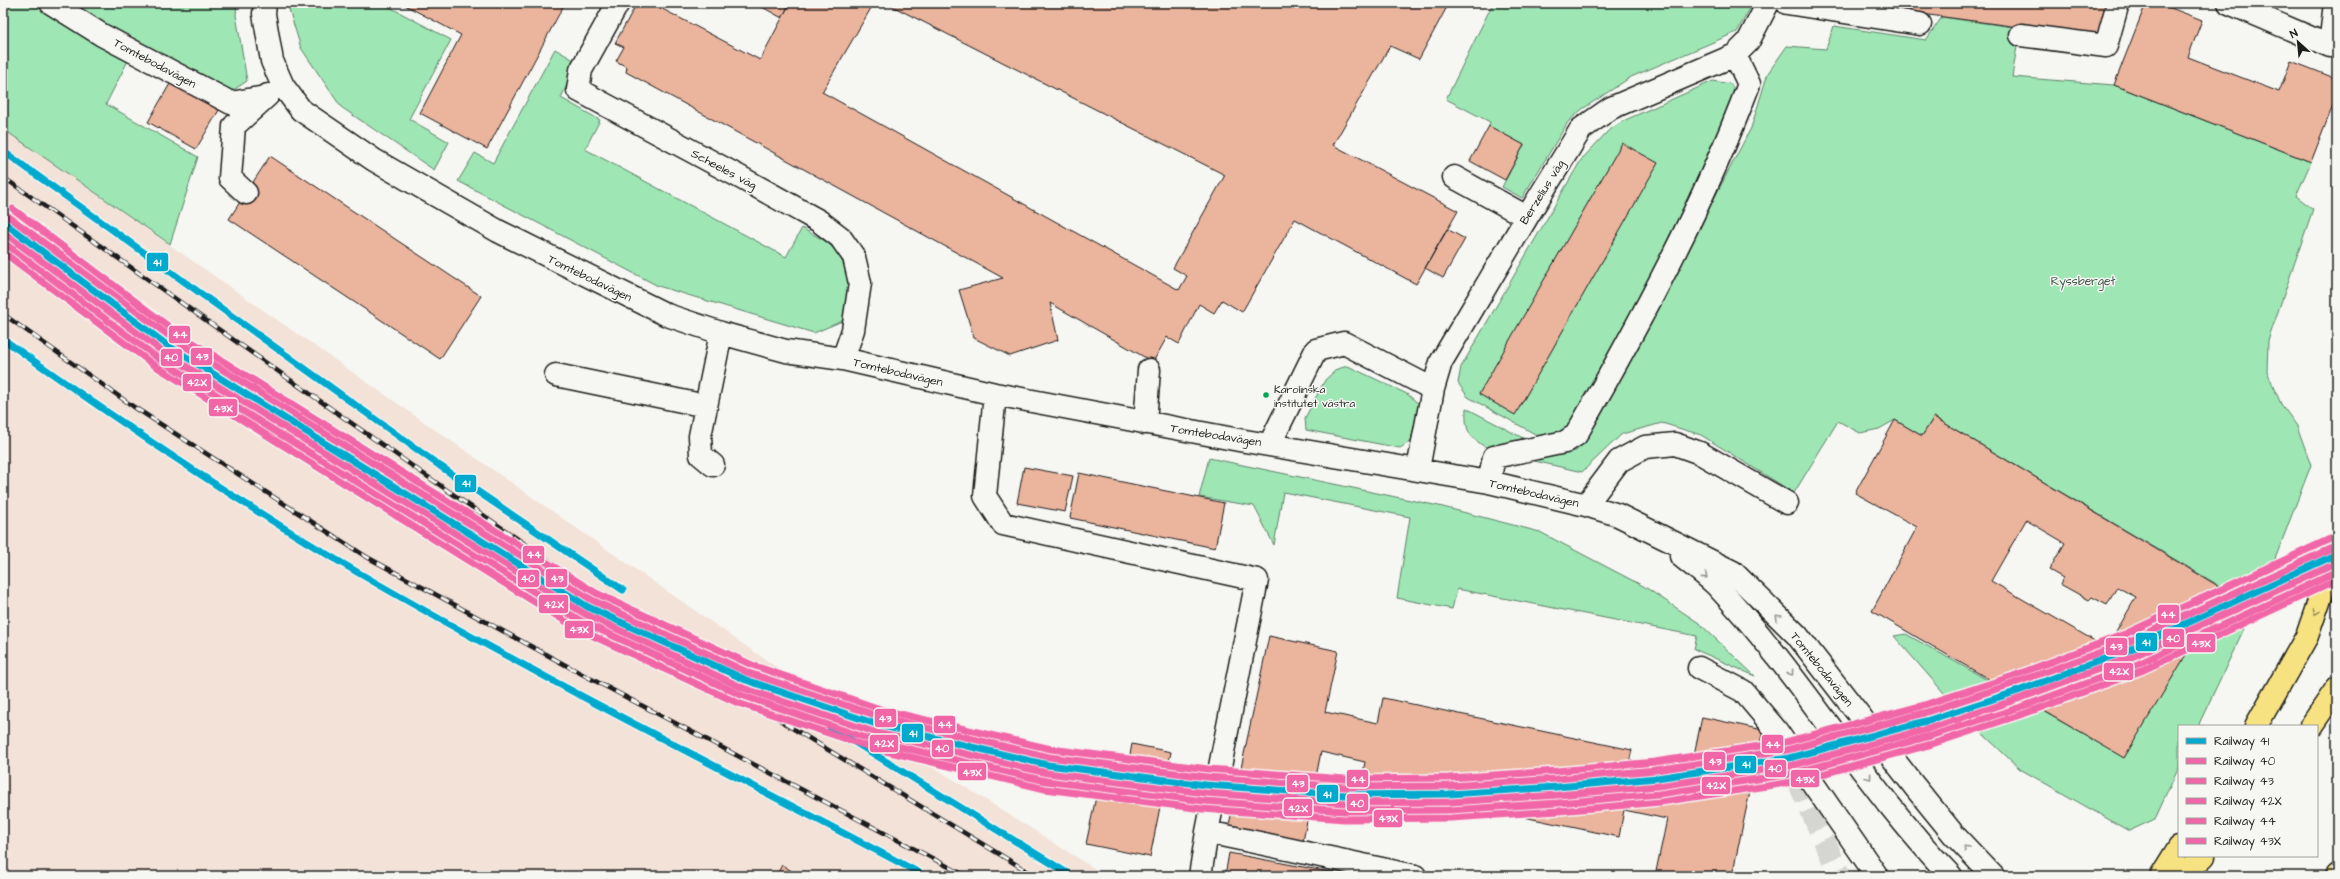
<svg xmlns="http://www.w3.org/2000/svg" width="2340" height="879" viewBox="0 0 2340 879" font-family="'Architects Daughter',sans-serif">
	<style>
		.built { fill: #f2e2d8 }
		.green { fill: #9ee6b4; stroke: #5d8168 }
		.building { fill: #eab49d; stroke: #1c1c1c; fill-rule: evenodd }
		.lines { fill: none; stroke-linecap: round; stroke-linejoin: round }
		.minor-tunnel { stroke: #d5d5d2; stroke-width: 22; stroke-dasharray: 22 11; stroke-linecap: butt }
		.minor-casing { stroke: #1c1c1c; stroke-width: 25 }
		.highway-casing { stroke: #1c1c1c; stroke-width: 25 }
		.minor { stroke: #f6f6f2; stroke-width: 22 }
		.highway { stroke: #f7e281; stroke-width: 22 }
		.rail-casing { stroke: #1c1c1c; stroke-width: 4.5 }
		.rail { stroke: #f6f6f2; stroke-width: 3; stroke-dasharray: 9; stroke-linecap: butt }
		.rail-1-casing { stroke: #f6f6f2; stroke-width: 10 }
		.rail-2-casing { stroke: #f6f6f2; stroke-width: 10 }
		.rail-3-casing { stroke: #f6f6f2; stroke-width: 10 }
		.rail-4-casing { stroke: #f6f6f2; stroke-width: 10 }
		.rail-5-casing { stroke: #f6f6f2; stroke-width: 10 }
		.rail-6-casing { stroke: #f6f6f2; stroke-width: 10 }
		.rail-1 { stroke: #00a9ce; stroke-width: 7 }
		.rail-2 { stroke: #f166a7; stroke-width: 7 }
		.rail-3 { stroke: #f166a7; stroke-width: 7 }
		.rail-4 { stroke: #f166a7; stroke-width: 7 }
		.rail-5 { stroke: #f166a7; stroke-width: 7 }
		.rail-6 { stroke: #f166a7; stroke-width: 7 }
		.oneway { stroke: #949492 }
		.oneway2 { stroke: #948954 }
		.bus-dot { fill: #00a651; stroke: #f6f6f2; stroke-width: 1.5 }
		.labels { text-anchor: middle; stroke-width: 3; stroke-linejoin: round; paint-order: stroke }
		.bus-label { font-size: 11px; fill: #1c1c1c; stroke: #f6f6f2; text-anchor: start }
		.street-label { font-size: 12px; fill: #1c1c1c; stroke: #f6f6f2 }
		.park-label { font-size: 12px; fill: #43594a; stroke: #f6f6f2 }
		.line-badge { stroke: #f6f6f2; stroke-width: 1.5 }
		.badge-label { font-size: 11px; text-anchor: middle; font-weight: bold; fill: #fff }
	</style>
	<rect width="100%" height="100%" fill="#f6f6f2"/>
	<filter id="ink" filterUnits="userSpaceOnUse"><feTurbulence type="fractalNoise" baseFrequency=".025" numOctaves="2"/><feDisplacementMap in="SourceGraphic" scale="8" xChannelSelector="R" yChannelSelector="G"/><feConvolveMatrix kernelMatrix="1 2 1 2 8 2 1 2 1" color-interpolation-filters="sRGB"/></filter>
	<g filter="url(#ink)">
		<path class="built" d="M 3,129 L 776,667 L 1106,876 L 3,876 Z"/>
		<path class="green" d="M 3,3 L 237,3 L 236,15 L 247,81 L 229,93 L 138,41 L 106,104 L 198,157 L 170,244 L 3,129 Z
			M 287,3 L 382,3 L 451,40 L 409,119 L 449,142 L 434,170 L 341,107 L 301,48 Z
			M 1493,3 L 1753,3 L 1737,32 L 1631,77 L 1581,110 L 1568,122 L 1522,198 L 1502,187 L 1524,145 L 1489,126 L 1490,122 L 1446,99 Z
			M 1942,17 L 2020,28 L 2012,77 L 2114,85 L 2311,162 L 2296,196 L 2313,209 L 2268,341 L 2267,371 L 2281,404 L 2297,426 L 2311,465 L 2267,580 L 2198,726 L 2179,726 L 2179,767 L 2155,819 L 2129,831 L 2020,769 L 1965,717 L 1894,636 L 1906,634 L 2124,757 L 2225,589 L 1934,417 L 1922,436 L 1895,420 L 1879,429 L 1860,433 L 1838,421 L 1794,493 L 1701,435 L 1662,423 L 1622,434 L 1582,472 L 1526,459 L 1527,454 L 1576,451 L 1590,434 L 1751,128 L 1768,73 L 1787,46 L 1826,49 L 1834,26 L 1926,40 Z
			M 555,49 L 577,62 L 561,98 L 600,120 L 585,149 L 786,257 L 802,228 C 811,234 823,238 831,246 C 852,264 848,294 847,319 L 814,333 L 658,286 L 458,181 L 475,153 L 493,163 Z
			M 1713,81 L 1731,84 L 1735,92 L 1682,213 L 1572,431 L 1544,439 L 1468,397 L 1458,383 L 1461,367 L 1581,160 L 1608,131 L 1623,121 Z
			M 1348,366 L 1407,394 L 1419,404 L 1411,441 L 1400,448 L 1306,430 L 1305,418 L 1325,380 L 1337,369 Z
			M 1466,408 L 1523,438 L 1490,450 C 1469,437 1465,433 1466,408 Z
			M 1209,458 L 1439,506 L 1540,532 L 1645,587 L 1699,623 L 1755,676 L 1694,649 L 1697,636 L 1457,589 L 1452,609 L 1397,598 L 1410,517 L 1283,492 L 1274,545 L 1254,506 L 1199,497 Z"/>
		<path class="building" d="M 401,3 L 565,3 L 487,149 L 420,113 L 461,35 Z
			M 637,3 L 647,5 L 651,3 L 760,60 L 790,3 L 874,3 L 822,92 L 1179,290 L 1187,276 L 1173,268 L 1225,175 L 886,3 L 1449,3 L 1419,59 L 1390,46 L 1333,145 L 1458,211 L 1416,284 L 1295,219 L 1242,312 L 1222,300 L 1214,313 L 1199,304 L 1179,344 L 1167,337 L 1153,362 L 1050,303 L 1058,340 L 1010,356 L 974,338 L 959,290 L 1003,278 L 626,72 L 627,67 L 616,61 L 624,47 L 615,43 Z
			M 755,3 L 790,3 L 782,18 Z
			M 1840,3 L 2105,3 L 2100,38 Z
			M 2146,3 L 2158,3 L 2202,20 L 2188,57 L 2279,92 L 2291,61 L 2337,79 L 2337,95 L 2311,162 L 2114,85 Z
			M 171,82 L 219,110 L 196,149 L 148,122 Z
			M 1489,126 L 1524,145 L 1505,180 L 1470,161 Z
			M 1622,143 L 1658,163 L 1515,415 L 1479,394 Z
			M 270,156 L 481,296 L 440,359 L 229,219 Z
			M 1447,229 L 1465,239 L 1443,278 L 1425,268 Z
			M 1934,417 L 2225,590 L 2124,758 L 1872,611 L 1917,527 L 1855,493 L 1895,420 L 1922,436 ZM 2026,520 L 2065,543 L 2049,570 L 2063,578 L 2060,584 L 2089,600 L 2092,597 L 2107,605 L 2117,587 L 2136,597 L 2107,648 L 1991,581 Z
			M 1024,467 L 1073,476 L 1065,512 L 1017,503 Z
			M 1079,473 L 1224,503 L 1215,548 L 1070,518 Z
			M 1269,636 L 1338,651 L 1325,712 L 1378,723 L 1383,698 L 1632,750 L 1627,771 L 1688,783 L 1702,717 L 1763,730 L 1732,876 L 1655,876 L 1667,819 L 1624,810 L 1619,837 L 1361,783 L 1365,762 L 1321,752 L 1303,841 L 1229,825 Z
			M 1132,744 L 1171,752 L 1150,857 L 1086,844 L 1097,792 L 1122,797 Z
			M 1229,853 L 1351,876 L 1225,876 Z
			M 782,865 L 800,876 L 776,876 Z"/>
		<g class="lines">
			<path class="minor-tunnel" d="M 1797,779 L 1840,876"/>
			<defs>
				<path id="minor" d="M 51,3 L 102,35 L 231,103 L 265,97
					M 265,3 L 264,14 L 272,61 L 283,86 L 301,110 L 374,160 L 498,231 L 667,315 L 721,333 L 786,351 L 843,359 L 995,394 L 1239,440 L 1489,482 L 1586,505 L 1618,515 L 1733,572 L 1797,635 L 1915,787 L 1954,835 L 1993,876
					M 618,3 L 581,70 L 578,90 L 738,176 L 819,221 L 840,237 L 854,257 L 860,283 L 853,330 L 843,359
					M 1787,3 L 1920,24
					M 2229,3 L 2330,46 L 2335,3
					M 2021,35 L 2106,46 L 2118,3
					M 1454,177 L 1527,217
					M 246,193 L 230,178 L 234,126 L 268,95
					M 556,375 L 706,406
					M 995,394 L 985,496 L 1003,524 L 1257,580 L 1207,832 L 1415,876
					M 1145,423 L 1149,370
					M 1270,444 L 1316,350 L 1344,343 L 1433,389
					M 713,465 L 701,455 L 700,436 L 721,333
					M 1418,469 L 1433,389 L 1441,362 L 1527,217 L 1581,129 L 1611,108 L 1735,55 L 1748,42 L 1768,3
					M 1489,482 L 1494,457 L 1565,442 L 1576,435 C 1640,322 1703,207 1749,84 L 1735,55
					M 1586,505 L 1619,461 L 1645,447 L 1675,444 L 1700,453 L 1787,503
					M 1681,556 C 1692,565 1705,574 1716,585 C 1802,676 1864,786 1951,876
					M 1699,668 L 1743,691 L 1776,730 L 1877,876
					M 1200,876 L 1207,832"/>
				<path id="highway" d="M 2256,726 L 2307,636 L 2337,549
					M 2311,726 L 2337,688
					M 2161,876 L 2179,847
					M 2182,876 L 2204,856
					M 2336,876 L 2337,875"/>
			</defs>
			<use href="#minor" class="minor-casing"/>
			<use href="#highway" class="highway-casing"/>
			<use href="#minor" class="minor"/>
			<use href="#highway" class="highway"/>
			<defs>
				<path id="rail" d="M 3,177 L 418,470 L 784,723 L 1035,876
					M 3,314 L 134,407 L 365,556 L 582,674 L 966,876"/>
			</defs>
			<use href="#rail" class="rail-casing"/>
			<use href="#rail" class="rail"/>
			<defs>
				<path id="rail-1" d="M 3,151 L 440,466 L 623,590
					M 3,222 L 167,345 L 588,607 L 746,680 L 879,725 L 1048,765 L 1206,785 L 1345,795 L 1449,794 L 1557,787 L 1657,778 L 1789,758 L 1926,721 L 2018,691 L 2131,649 L 2337,554
					M 3,339 C 118,421 235,501 357,572 C 543,680 735,775 925,876
					M 830,727 L 1072,876"/>
				<path id="rail-2" d="M 3,232 L 163,352 L 585,614 L 743,688 L 877,733 L 1047,773 L 1205,793 L 1345,803 L 1450,802 L 1558,795 L 1658,786 L 1790,766 L 1928,729 L 2021,698 L 2134,656 L 2337,563"/>
				<path id="rail-3" d="M 8,216 L 172,338 L 592,600 L 749,673 L 881,717 L 1049,757 L 1207,777 L 1345,787 L 1449,786 L 1556,779 L 1656,770 L 1787,750 L 1924,713 L 2015,683 L 2128,642 L 2334,547"/>
				<path id="rail-4" d="M 3,242 L 159,359 L 581,621 L 741,695 L 875,741 L 1046,781 L 1204,801 L 1345,811 L 1450,810 L 1558,803 L 1659,794 L 1791,774 L 1930,736 L 2024,706 L 2138,664 L 2337,572"/>
				<path id="rail-5" d="M 13,209 L 176,332 L 596,593 L 752,665 L 883,710 L 1051,749 L 1208,769 L 1345,779 L 1448,778 L 1556,771 L 1655,762 L 1786,742 L 1921,706 L 2013,676 L 2125,634 L 2330,539"/>
				<path id="rail-6" d="M 3,252 L 154,365 L 578,629 L 738,703 L 873,748 L 1045,789 L 1203,809 L 1345,819 L 1451,818 L 1559,811 L 1661,802 L 1793,782 L 1932,744 L 2026,713 L 2141,671 L 2337,580"/>
			</defs>
			<use href="#rail-1" class="rail-1-casing"/>
			<use href="#rail-2" class="rail-2-casing"/>
			<use href="#rail-3" class="rail-3-casing"/>
			<use href="#rail-4" class="rail-4-casing"/>
			<use href="#rail-5" class="rail-5-casing"/>
			<use href="#rail-6" class="rail-6-casing"/>
			<use href="#rail-1" class="rail-1"/>
			<use href="#rail-2" class="rail-2"/>
			<use href="#rail-3" class="rail-3"/>
			<use href="#rail-4" class="rail-4"/>
			<use href="#rail-5" class="rail-5"/>
			<use href="#rail-6" class="rail-6"/>
		</g>
		<defs><path id="oneway-chevron" d="M-2-3.5L2.5 0L-2 3.5" fill="none" stroke-width="1.6" stroke-linecap="round" stroke-linejoin="round"/></defs>
		<g class="oneway">
			<use href="#oneway-chevron" transform="translate(1705 576) rotate(40)"/>
			<use href="#oneway-chevron" transform="translate(1778 617) rotate(-135)"/>
			<use href="#oneway-chevron" transform="translate(1791 673) rotate(53)"/>
			<use href="#oneway-chevron" transform="translate(1869 777) rotate(53)"/>
			<use href="#oneway-chevron" transform="translate(1966 848) rotate(-133)"/>
		</g>
		<use class="oneway2" href="#oneway-chevron" transform="translate(2316 612) rotate(111)"/>
	</g>
	<circle class="bus-dot" cx="1266" cy="395" r="3.5"/>
	<g class="labels">
		<g class="bus-label">
			<text x="1274" y="393">Karolinska<tspan x="1274" dy="14">institutet västra</tspan></text>
		</g>
		<g class="street-label">
			<text transform="translate(155 63) rotate(28)" y="4">Tomtebodavägen</text>
			<text transform="translate(724 169) rotate(28)" y="4">Scheeles väg</text>
			<text transform="translate(1542 192) rotate(-58)" y="4">Berzelius väg</text>
			<text transform="translate(590 278) rotate(26)" y="4">Tomtebodavägen</text>
			<text transform="translate(898 372) rotate(13)" y="4">Tomtebodavägen</text>
			<text transform="translate(1216 435) rotate(9)" y="4">Tomtebodavägen</text>
			<text transform="translate(1534 493) rotate(13)" y="4">Tomtebodavägen</text>
			<text transform="translate(1822 669) rotate(51)" y="4">Tomtebodavägen</text>
		</g>
		<g class="park-label">
			<text x="2083" y="285">Ryssberget</text>
		</g>
	</g>
	<g class="line-badge">
		<rect x="146" y="252" width="23" height="20" rx="4" fill="#00a9ce"/>
		<rect x="168" y="325" width="23" height="19" rx="4" fill="#f166a7"/>
		<rect x="190" y="347" width="23" height="19" rx="4" fill="#f166a7"/>
		<rect x="160" y="348" width="23" height="19" rx="4" fill="#f166a7"/>
		<rect x="182" y="373" width="30" height="19" rx="4" fill="#f166a7"/>
		<rect x="208" y="398" width="30" height="19" rx="4" fill="#f166a7"/>
		<rect x="454" y="474" width="23" height="19" rx="4" fill="#00a9ce"/>
		<rect x="522" y="545" width="23" height="19" rx="4" fill="#f166a7"/>
		<rect x="545" y="568" width="23" height="20" rx="4" fill="#f166a7"/>
		<rect x="517" y="569" width="23" height="19" rx="4" fill="#f166a7"/>
		<rect x="538" y="594" width="31" height="20" rx="4" fill="#f166a7"/>
		<rect x="2157" y="604" width="23" height="20" rx="4" fill="#f166a7"/>
		<rect x="564" y="620" width="30" height="19" rx="4" fill="#f166a7"/>
		<rect x="2162" y="628" width="23" height="20" rx="4" fill="#f166a7"/>
		<rect x="2135" y="632" width="23" height="20" rx="4" fill="#00a9ce"/>
		<rect x="2186" y="633" width="30" height="20" rx="4" fill="#f166a7"/>
		<rect x="2105" y="637" width="23" height="19" rx="4" fill="#f166a7"/>
		<rect x="2103" y="662" width="31" height="19" rx="4" fill="#f166a7"/>
		<rect x="874" y="708" width="23" height="20" rx="4" fill="#f166a7"/>
		<rect x="933" y="715" width="23" height="19" rx="4" fill="#f166a7"/>
		<rect x="901" y="723" width="23" height="20" rx="4" fill="#00a9ce"/>
		<rect x="869" y="734" width="30" height="19" rx="4" fill="#f166a7"/>
		<rect x="1761" y="734" width="23" height="20" rx="4" fill="#f166a7"/>
		<rect x="931" y="739" width="23" height="19" rx="4" fill="#f166a7"/>
		<rect x="1703" y="751" width="23" height="20" rx="4" fill="#f166a7"/>
		<rect x="1734" y="755" width="23" height="19" rx="4" fill="#00a9ce"/>
		<rect x="1764" y="759" width="23" height="19" rx="4" fill="#f166a7"/>
		<rect x="957" y="762" width="30" height="19" rx="4" fill="#f166a7"/>
		<rect x="1790" y="769" width="30" height="19" rx="4" fill="#f166a7"/>
		<rect x="1346" y="769" width="23" height="19" rx="4" fill="#f166a7"/>
		<rect x="1286" y="774" width="23" height="19" rx="4" fill="#f166a7"/>
		<rect x="1701" y="776" width="30" height="19" rx="4" fill="#f166a7"/>
		<rect x="1316" y="784" width="23" height="19" rx="4" fill="#00a9ce"/>
		<rect x="1346" y="793" width="23" height="19" rx="4" fill="#f166a7"/>
		<rect x="1283" y="798" width="30" height="19" rx="4" fill="#f166a7"/>
		<rect x="1373" y="809" width="30" height="19" rx="4" fill="#f166a7"/>
	</g>
	<g class="badge-label">
		<text x="157" y="266">41</text>
		<text x="180" y="338">44</text>
		<text x="202" y="360">43</text>
		<text x="171" y="361">40</text>
		<text x="197" y="386">42X</text>
		<text x="223" y="412">43X</text>
		<text x="466" y="487">41</text>
		<text x="534" y="558">44</text>
		<text x="557" y="582">43</text>
		<text x="528" y="582">40</text>
		<text x="554" y="608">42X</text>
		<text x="2168" y="618">44</text>
		<text x="579" y="633">43X</text>
		<text x="2173" y="642">40</text>
		<text x="2146" y="646">41</text>
		<text x="2201" y="647">43X</text>
		<text x="2116" y="650">43</text>
		<text x="2119" y="675">42X</text>
		<text x="885" y="722">43</text>
		<text x="945" y="728">44</text>
		<text x="913" y="737">41</text>
		<text x="884" y="747">42X</text>
		<text x="1773" y="748">44</text>
		<text x="942" y="752">40</text>
		<text x="1715" y="765">43</text>
		<text x="1746" y="768">41</text>
		<text x="1775" y="772">40</text>
		<text x="972" y="776">43X</text>
		<text x="1805" y="783">43X</text>
		<text x="1358" y="783">44</text>
		<text x="1298" y="787">43</text>
		<text x="1716" y="789">42X</text>
		<text x="1327" y="798">41</text>
		<text x="1357" y="807">40</text>
		<text x="1298" y="812">42X</text>
		<text x="1388" y="822">43X</text>
	</g>
	<rect width="2340" height="879" fill="none" stroke="#f6f6f2" stroke-width="16"/>
	<rect x="8" y="8" width="2324" height="863" fill="none" stroke="#1c1c1c" stroke-width="1.5" filter="url(#ink)"/>
	<rect x="2178" y="725" width="140" height="132" fill="#f6f6f2" stroke="#9f9f9c"/>
	<rect x="2186" y="738" width="20" height="6" fill="#00a9ce" stroke="#9f9f9c"/>
	<text x="2214" y="745" font-size="12" fill="#1c1c1c">Railway 41</text>
	<rect x="2186" y="758" width="20" height="6" fill="#f166a7" stroke="#9f9f9c"/>
	<text x="2214" y="765" font-size="12" fill="#1c1c1c">Railway 40</text>
	<rect x="2186" y="778" width="20" height="6" fill="#f166a7" stroke="#9f9f9c"/>
	<text x="2214" y="785" font-size="12" fill="#1c1c1c">Railway 43</text>
	<rect x="2186" y="798" width="20" height="6" fill="#f166a7" stroke="#9f9f9c"/>
	<text x="2214" y="805" font-size="12" fill="#1c1c1c">Railway 42X</text>
	<rect x="2186" y="818" width="20" height="6" fill="#f166a7" stroke="#9f9f9c"/>
	<text x="2214" y="825" font-size="12" fill="#1c1c1c">Railway 44</text>
	<rect x="2186" y="838" width="20" height="6" fill="#f166a7" stroke="#9f9f9c"/>
	<text x="2214" y="845" font-size="12" fill="#1c1c1c">Railway 43X</text>
	<g transform="translate(2298 42) rotate(333)" stroke="#f6f6f2" stroke-width="3" paint-order="stroke">
	<path d="M0-3L7 15L0 10L-7 15Z" fill="#1c1c1c"/>
	<text y="-6" font-size="11" font-weight="bold" text-anchor="middle" fill="#1c1c1c">N</text>
	</g>
</svg>
